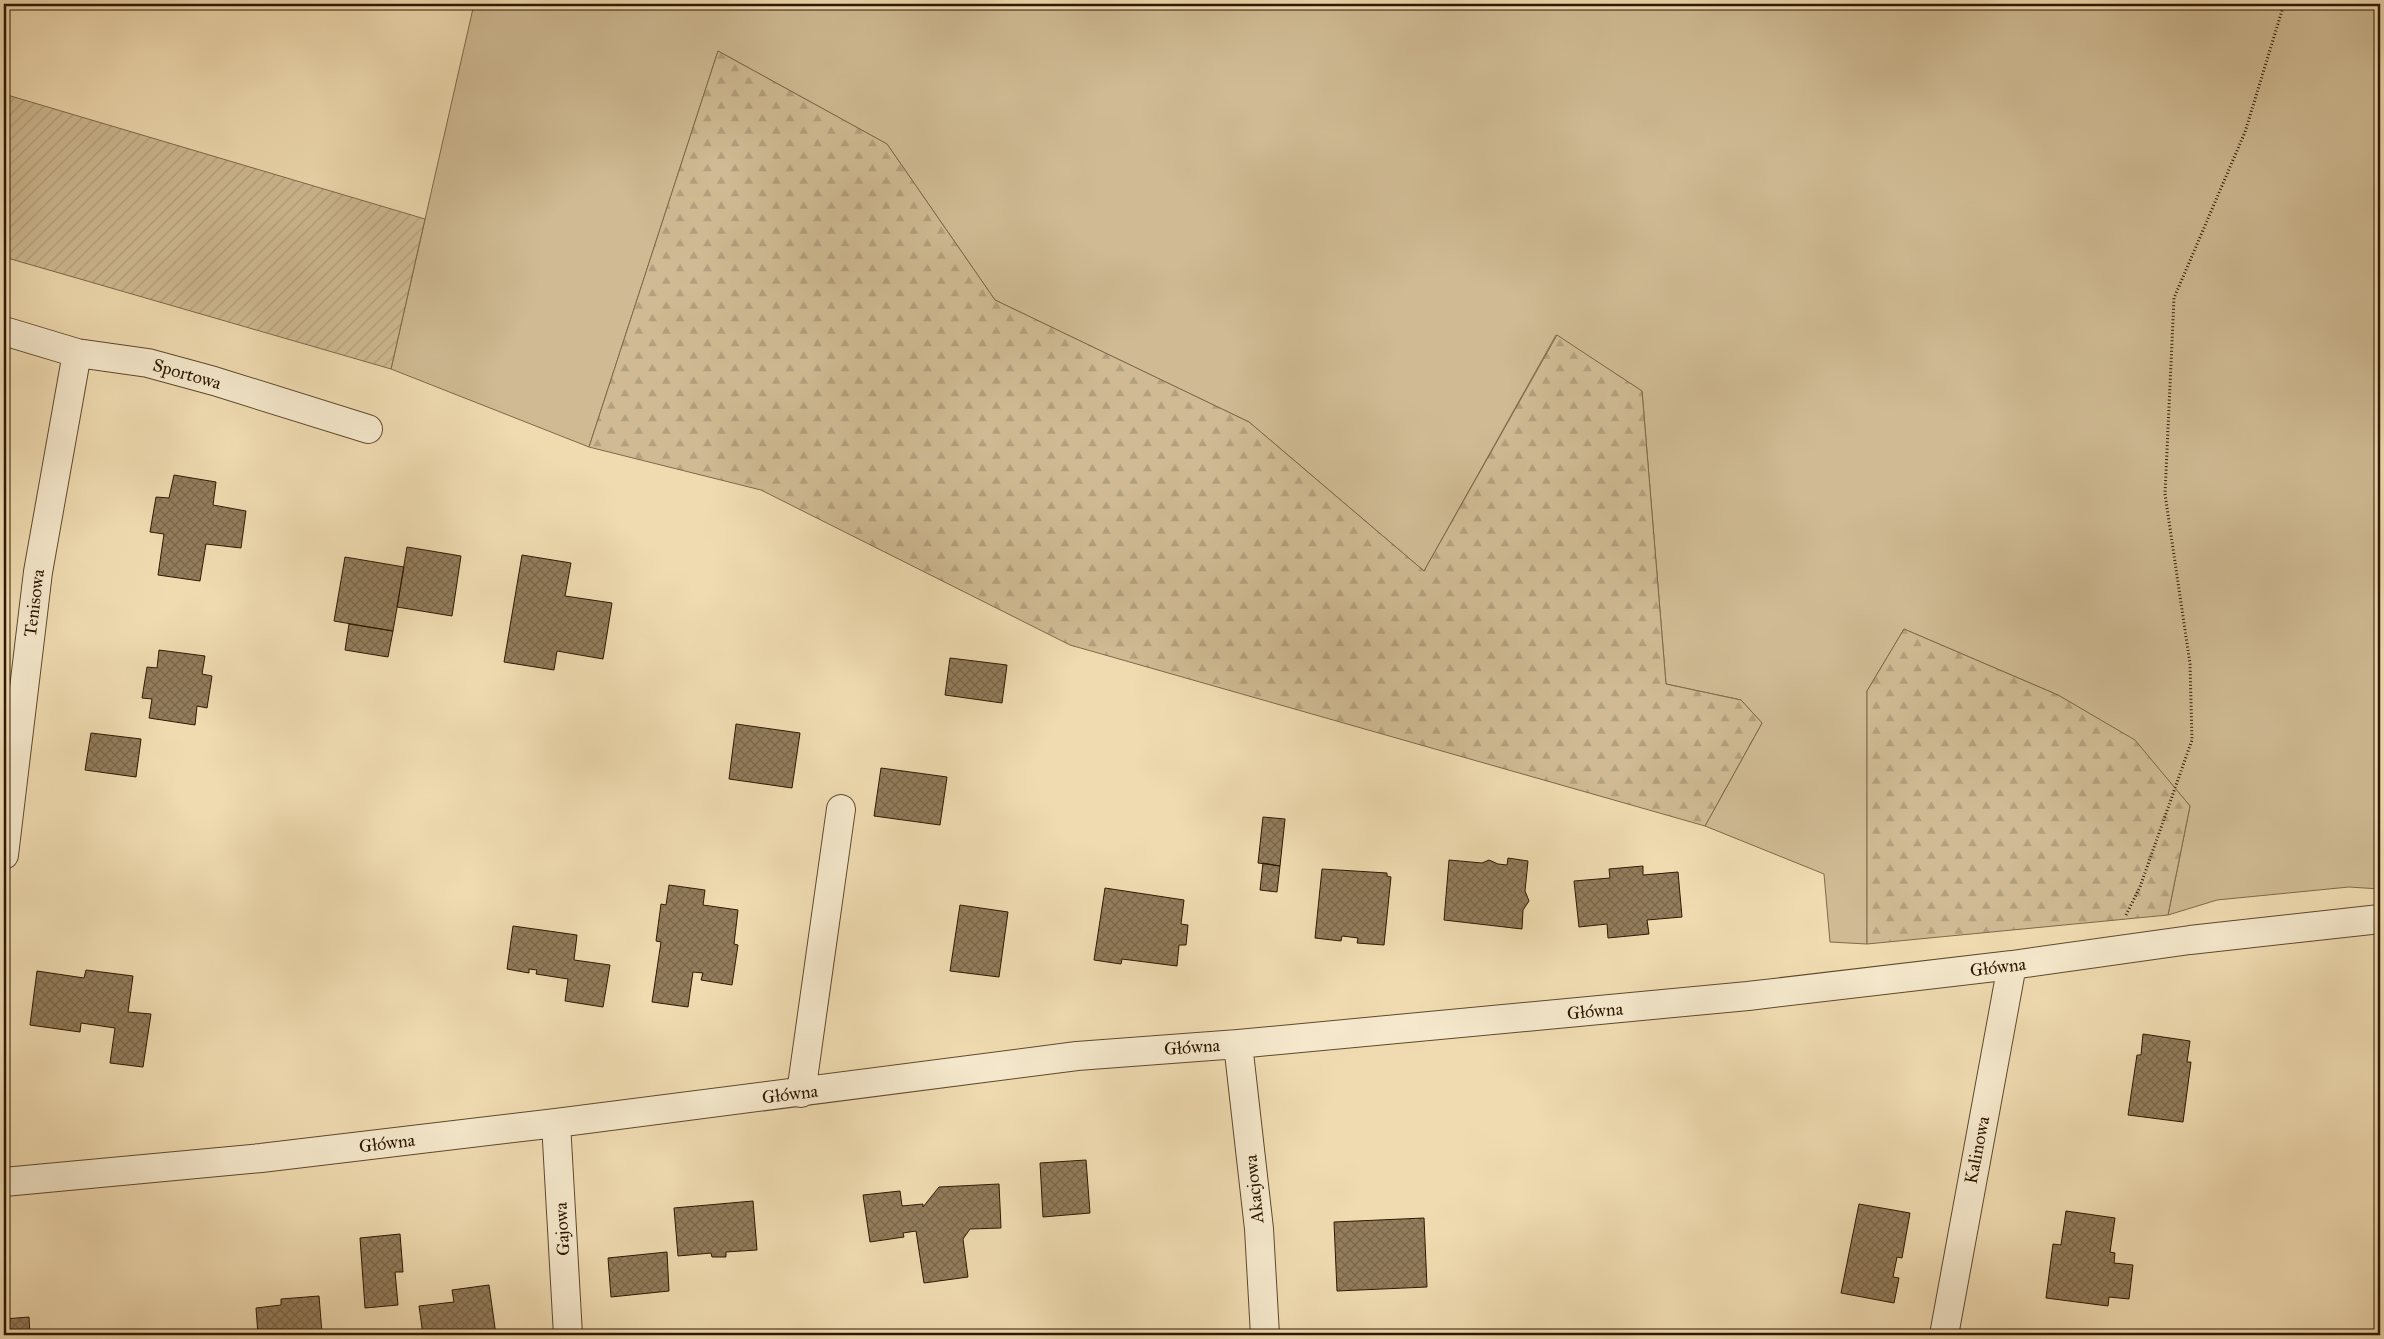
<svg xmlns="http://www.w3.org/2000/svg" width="2384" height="1339" viewBox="0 0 2384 1339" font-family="'IM FELL Great Primer',serif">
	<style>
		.green { fill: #cfba93; stroke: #7e694a }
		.forest { fill: url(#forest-firs); stroke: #7e694a }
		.garden { fill: url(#garden-furrows); stroke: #7e694a }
		.building { fill: url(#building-cross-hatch); stroke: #2e1800 }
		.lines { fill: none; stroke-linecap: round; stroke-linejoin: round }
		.minor-casing { stroke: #5e492c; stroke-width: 30 }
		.path { stroke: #2e1800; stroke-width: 3; stroke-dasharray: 1 2.5; stroke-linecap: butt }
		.minor { stroke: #f5e8cc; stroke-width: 28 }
		.labels { text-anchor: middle; stroke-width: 4; stroke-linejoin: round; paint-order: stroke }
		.street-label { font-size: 18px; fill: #2e1800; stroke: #f5e8cc }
	</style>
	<defs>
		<pattern id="forest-firs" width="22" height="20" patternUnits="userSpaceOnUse" patternTransform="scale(1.25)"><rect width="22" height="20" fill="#cfba93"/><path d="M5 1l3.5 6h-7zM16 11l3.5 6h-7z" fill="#b29f7d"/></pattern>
		<pattern id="garden-furrows" width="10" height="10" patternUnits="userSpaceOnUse" patternTransform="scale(1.25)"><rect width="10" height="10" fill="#cfba93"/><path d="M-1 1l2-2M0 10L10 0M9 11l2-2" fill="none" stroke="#b29f7d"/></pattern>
		<pattern id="building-cross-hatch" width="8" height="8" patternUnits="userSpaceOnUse" patternTransform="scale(1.25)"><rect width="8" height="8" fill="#937d5c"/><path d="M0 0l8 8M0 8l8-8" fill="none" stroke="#78654a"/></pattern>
	</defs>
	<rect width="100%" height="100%" fill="#f0dbb1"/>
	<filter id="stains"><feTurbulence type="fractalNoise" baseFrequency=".004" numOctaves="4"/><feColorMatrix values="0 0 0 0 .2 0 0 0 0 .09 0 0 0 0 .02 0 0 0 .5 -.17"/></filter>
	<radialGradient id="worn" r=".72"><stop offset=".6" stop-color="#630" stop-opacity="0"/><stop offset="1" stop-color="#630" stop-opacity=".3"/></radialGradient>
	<path class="green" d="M 474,4 L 2380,4 L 2380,889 L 2349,887 L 2217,900 L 2168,915 L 2190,806 L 2135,741 L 2058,695 L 1904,629 L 1867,691 L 1867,944 L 1830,942 L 1824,874 L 1705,826 L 1762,723 L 1741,700 L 1666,684 L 1642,391 L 1556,335 L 1424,571 L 1249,422 L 995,300 L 887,144 L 718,51 L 589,447 L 391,369 Z"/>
	<path class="forest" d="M 718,51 L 887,144 L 995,300 L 1249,422 L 1424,571 L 1557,335 L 1642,391 L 1666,684 L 1741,700 L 1762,723 L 1705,826 L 1070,645 L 761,490 L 589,447 Z
		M 1904,629 L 2058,695 L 2135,740 L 2190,806 L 2168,915 L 1867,944 L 1867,691 Z"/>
	<path class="garden" d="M 4,94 L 425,219 L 391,369 L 4,257 Z"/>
	<path class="building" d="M 174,475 L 216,482 L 213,505 L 246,511 L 241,548 L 206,544 L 200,581 L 158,575 L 164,534 L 150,532 L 156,497 L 169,498 Z
		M 407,547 L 461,556 L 452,616 L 397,607 Z
		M 522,555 L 571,563 L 565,596 L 612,603 L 603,659 L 557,651 L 554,670 L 504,662 Z
		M 345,557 L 404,567 L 393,631 L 334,621 Z
		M 349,624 L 393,631 L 388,657 L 345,650 Z
		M 159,650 L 205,656 L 202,674 L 212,676 L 207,708 L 197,706 L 195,725 L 149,718 L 152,699 L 142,698 L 147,667 L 157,668 Z
		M 950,658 L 1007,665 L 1002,703 L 945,695 Z
		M 736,724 L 800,733 L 792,788 L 729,779 Z
		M 91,733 L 141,739 L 136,777 L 85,770 Z
		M 881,768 L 947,777 L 940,825 L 874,816 Z
		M 1263,817 L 1285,819 L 1280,866 L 1258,863 Z
		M 1508,858 L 1528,861 L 1525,891 L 1529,901 L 1523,910 L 1522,929 L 1444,920 L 1449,860 L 1482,863 L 1489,860 L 1498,864 L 1507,865 Z
		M 1263,863 L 1280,866 L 1277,892 L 1260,890 Z
		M 1643,866 L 1643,875 L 1678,872 L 1682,917 L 1647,920 L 1649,934 L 1608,938 L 1607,924 L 1579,927 L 1574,881 L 1610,878 L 1609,869 Z
		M 1322,869 L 1387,873 L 1387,876 L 1391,877 L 1384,945 L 1357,943 L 1358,938 L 1342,936 L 1341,941 L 1315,938 Z
		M 669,885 L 705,890 L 703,905 L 738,910 L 734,944 L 738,945 L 732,985 L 701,980 L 703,973 L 693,972 L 688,1007 L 652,1002 L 661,942 L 656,941 L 661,904 L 666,905 Z
		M 1105,888 L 1184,900 L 1181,924 L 1188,925 L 1186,945 L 1179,945 L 1177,966 L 1122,959 L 1121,964 L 1094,960 Z
		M 960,905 L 1008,912 L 999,977 L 950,971 Z
		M 513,926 L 577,935 L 574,960 L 610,965 L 603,1007 L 565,1001 L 568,979 L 536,974 L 537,970 L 529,969 L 529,973 L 507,969 Z
		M 86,970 L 133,976 L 128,1012 L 151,1014 L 143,1067 L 110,1063 L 115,1028 L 81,1023 L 80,1032 L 30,1025 L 37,971 L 84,978 Z
		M 2143,1034 L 2190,1041 L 2187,1062 L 2191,1062 L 2183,1122 L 2128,1115 L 2137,1055 L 2141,1055 Z
		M 1086,1160 L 1090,1213 L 1043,1217 L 1040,1163 Z
		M 999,1184 L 1001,1228 L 970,1229 L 963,1239 L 968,1277 L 924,1283 L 916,1231 L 903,1233 L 904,1237 L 870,1242 L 863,1195 L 900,1191 L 902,1206 L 923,1204 L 923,1207 L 939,1187 Z
		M 753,1201 L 757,1250 L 726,1252 L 726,1257 L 712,1257 L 711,1253 L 678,1256 L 674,1208 Z
		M 1859,1204 L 1910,1213 L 1902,1258 L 1897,1257 L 1893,1277 L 1899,1278 L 1894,1303 L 1841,1293 Z
		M 2066,1211 L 2115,1218 L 2110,1252 L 2115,1253 L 2114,1263 L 2133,1265 L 2129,1299 L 2109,1297 L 2108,1306 L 2046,1298 L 2053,1244 L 2061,1245 Z
		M 1424,1218 L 1427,1287 L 1337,1291 L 1334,1222 Z
		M 400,1234 L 403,1272 L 395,1272 L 398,1305 L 365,1308 L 360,1238 Z
		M 667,1252 L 669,1291 L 611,1297 L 608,1258 Z
		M 489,1285 L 496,1335 L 423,1335 L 419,1306 L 454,1302 L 452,1290 Z
		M 319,1296 L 322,1333 L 317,1333 L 317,1335 L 258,1335 L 256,1308 L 281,1305 L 281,1299 Z
		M 29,1317 L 30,1335 L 4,1335 L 4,1319 Z"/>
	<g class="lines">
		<defs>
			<path id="minor" d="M 4,331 L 77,353 L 148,363 L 214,381 L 368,429
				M 4,855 L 38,572 L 77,353
				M 1238,1044 L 1259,1229 L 1265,1335
				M 801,1093 L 841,809
				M 556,1123 L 568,1335
				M 4,1182 L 261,1158 L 556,1123 L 1077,1056 L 1238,1044 L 1748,996 L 2012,965 L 2190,940 L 2380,919
				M 1944,1335 L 2012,965"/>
		</defs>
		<use href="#minor" class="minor-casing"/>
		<path class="path" d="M 2126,915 L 2140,887 L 2192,740 L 2190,664 L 2165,494 L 2174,298 L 2245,132 L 2284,4"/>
		<use href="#minor" class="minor"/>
	</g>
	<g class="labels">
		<g class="street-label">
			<text transform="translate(187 374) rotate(16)" y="6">Sportowa</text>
			<text transform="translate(34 603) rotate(-83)" y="6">Tenisowa</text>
			<text transform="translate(1998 967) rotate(-7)" y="6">Główna</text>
			<text transform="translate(1595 1011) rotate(-5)" y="6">Główna</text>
			<text transform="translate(1192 1047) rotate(-4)" y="6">Główna</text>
			<text transform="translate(790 1094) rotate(-7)" y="6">Główna</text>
			<text transform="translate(387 1143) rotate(-7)" y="6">Główna</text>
			<text transform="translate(1977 1150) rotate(-79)" y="6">Kalinowa</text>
			<text transform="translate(1254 1189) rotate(-96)" y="6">Akacjowa</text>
			<text transform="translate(562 1229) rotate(-93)" y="6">Gajowa</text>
		</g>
	</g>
	<rect width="2384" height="1339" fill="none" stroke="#f0dbb1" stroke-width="20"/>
	<rect x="5" y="5" width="2374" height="1329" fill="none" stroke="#2e1800" stroke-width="2.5"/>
	<rect x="10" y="10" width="2364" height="1319" fill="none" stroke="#2e1800"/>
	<rect width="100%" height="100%" filter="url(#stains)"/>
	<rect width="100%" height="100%" fill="url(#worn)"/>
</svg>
